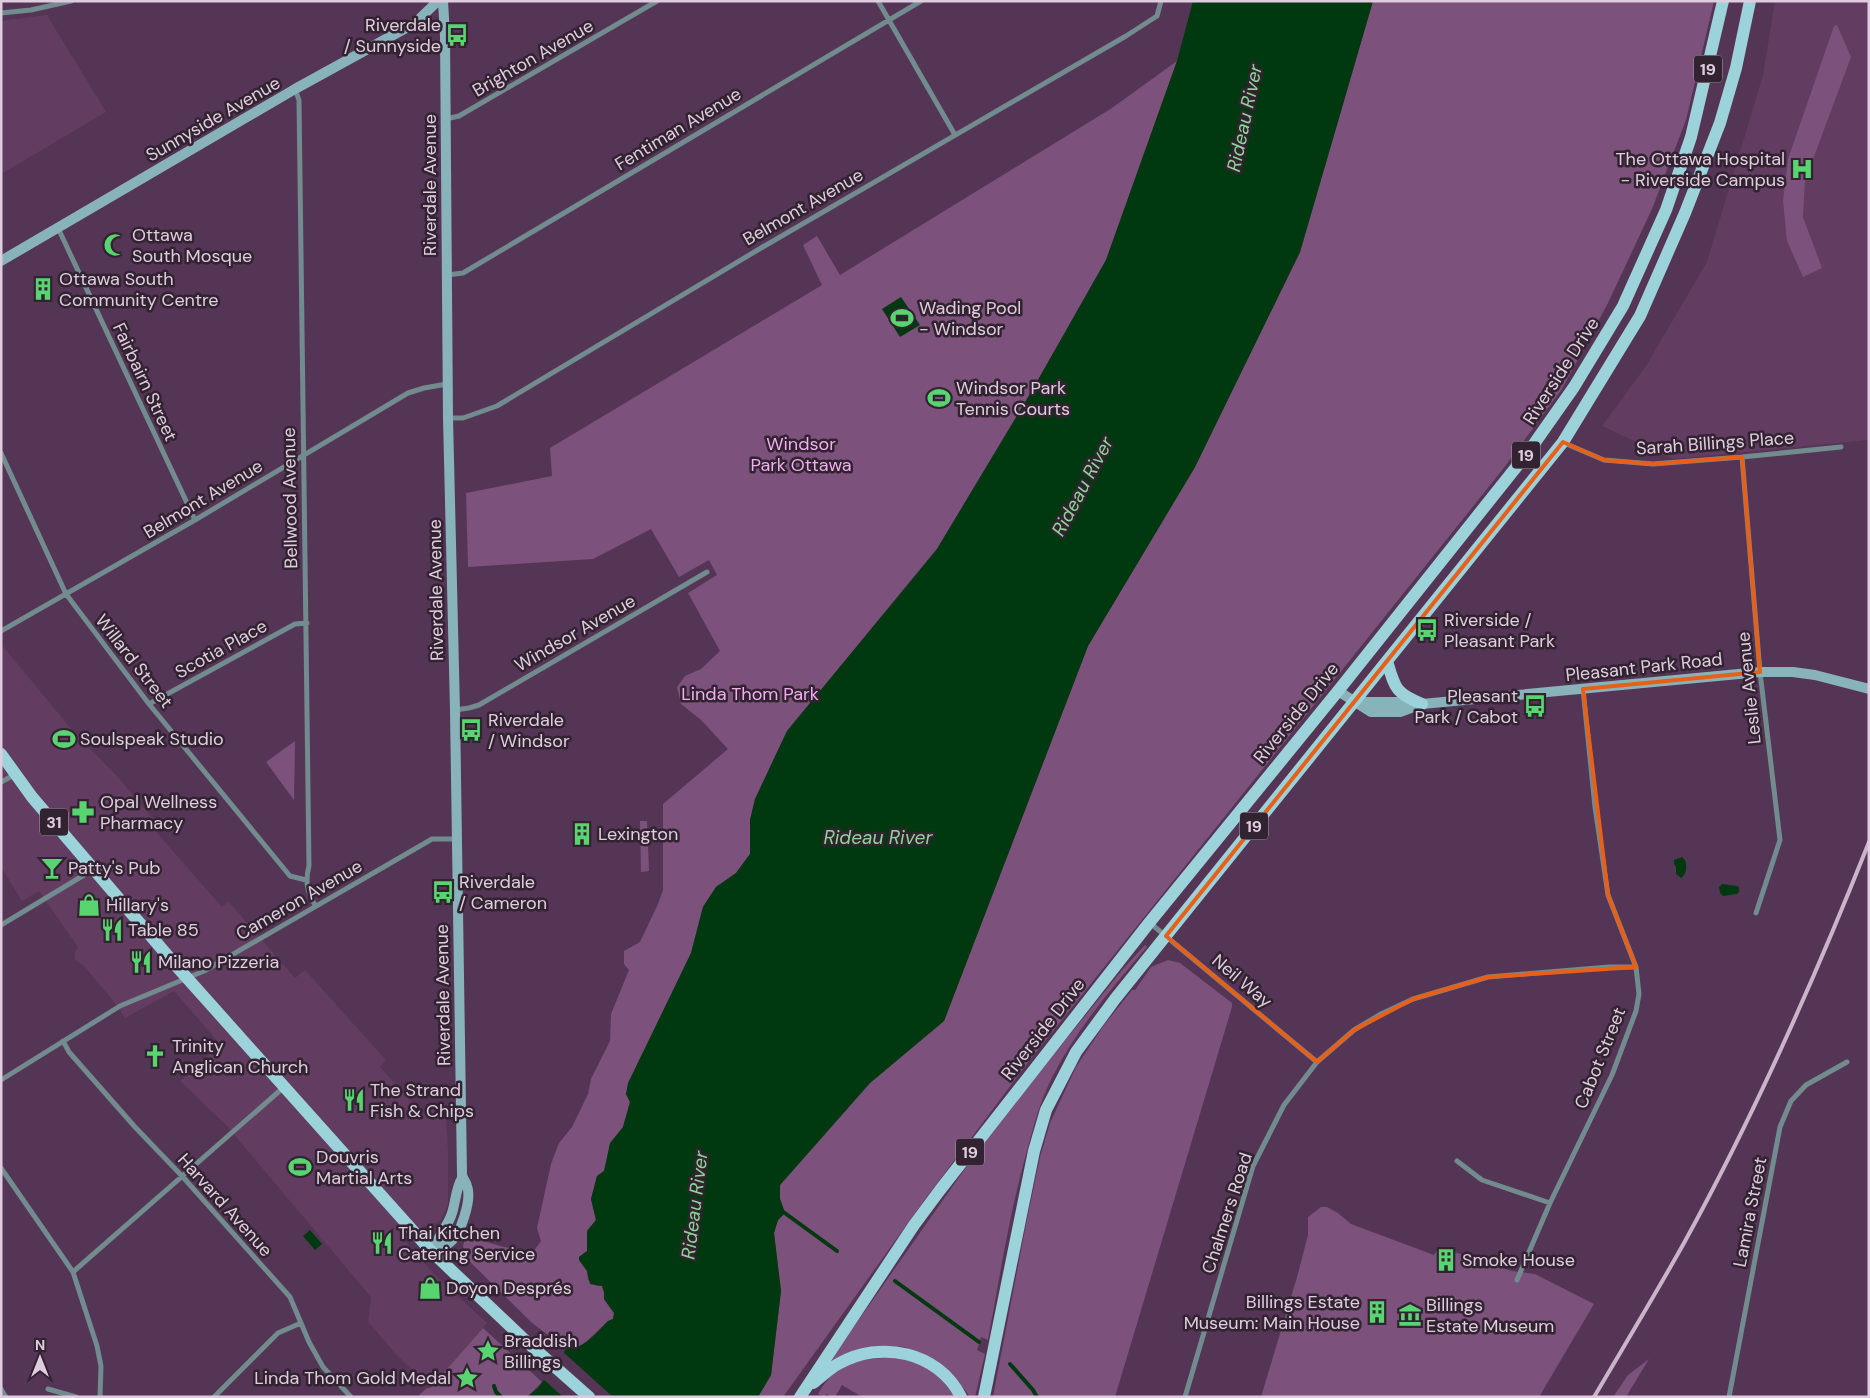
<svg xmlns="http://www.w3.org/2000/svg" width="1870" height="1398" viewBox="0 0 1870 1398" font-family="'DM Sans',sans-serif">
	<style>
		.built { fill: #623c61 }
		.green { fill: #7c517c }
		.water { fill: #003810 }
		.pier { fill: #553555 }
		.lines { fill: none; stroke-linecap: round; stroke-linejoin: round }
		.stream { stroke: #003810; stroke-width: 4 }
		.street { stroke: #718b8f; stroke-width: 5 }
		.secondary { stroke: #89b3ba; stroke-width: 10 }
		.primary { stroke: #9cd2da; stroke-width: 12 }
		.rail { stroke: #cab4c9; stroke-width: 4 }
		.marked { fill: none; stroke: #e85f17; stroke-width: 4; stroke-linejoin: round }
		.labels { text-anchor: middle; stroke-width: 5; stroke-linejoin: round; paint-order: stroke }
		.shield { fill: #322331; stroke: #ac99ab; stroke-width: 1 }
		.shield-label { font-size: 16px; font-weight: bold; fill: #e0ccdf }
		.poi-label { font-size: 18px; fill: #e0ccdf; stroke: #322331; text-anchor: start }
		.street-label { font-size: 18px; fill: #e0ccdf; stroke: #322331 }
		.park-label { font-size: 18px; fill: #f3aef1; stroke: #322331 }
		.water-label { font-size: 19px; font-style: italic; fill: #8cd695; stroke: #322331 }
	</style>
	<rect width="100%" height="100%" fill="#553555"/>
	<path class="built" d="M 1775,1 L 1869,1 L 1869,440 L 1673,459 L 1602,426 L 1646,366 L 1707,262 L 1763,75 Z
		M 47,15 L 106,112 L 1,174 L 1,21 Z
		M 1,644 L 78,737 L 117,776 L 156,822 L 151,826 L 222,907 L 228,901 L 295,978 L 305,970 L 386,1060 L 380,1067 L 423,1115 L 445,1103 L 448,1149 L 448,1204 L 441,1220 L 436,1223 L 429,1223 L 405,1241 L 434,1274 L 487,1323 L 430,1388 L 396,1354 L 368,1322 L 371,1297 L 226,1125 L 180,1081 L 220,1044 L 174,991 L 125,1018 L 115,1003 L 83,965 L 75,960 L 74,954 L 78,947 L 39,891 L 22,901 L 3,870 L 1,870 Z"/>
	<path class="green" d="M 1373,1 L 1714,1 L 1686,120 L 1652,209 L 1608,303 L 1562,389 L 1503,469 L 1029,1061 L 923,1202 L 783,1397 L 758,1397 L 771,1375 L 781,1291 L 774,1233 L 778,1220 L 785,1213 L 780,1199 L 780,1185 L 870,1083 L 944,1021 L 1088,646 L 1195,467 L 1300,252 Z
		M 1837,25 L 1851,57 L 1805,181 L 1803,217 L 1822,268 L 1803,277 L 1787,241 L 1783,201 L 1788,159 L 1834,26 Z
		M 1177,61 L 1106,260 L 1030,394 L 937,549 L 787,731 L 755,799 L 750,820 L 750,854 L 736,873 L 716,887 L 703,907 L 691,953 L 626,1094 L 630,1102 L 623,1127 L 611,1143 L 604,1171 L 597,1176 L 591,1199 L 596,1220 L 587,1231 L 587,1251 L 579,1257 L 579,1260 L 587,1271 L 588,1280 L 597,1286 L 602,1286 L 604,1292 L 604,1299 L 614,1313 L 613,1319 L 608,1321 L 584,1344 L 575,1349 L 566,1349 L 531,1322 L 467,1259 L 463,1246 L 466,1236 L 504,1247 L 533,1252 L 541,1241 L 537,1228 L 551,1164 L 559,1143 L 572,1127 L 588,1094 L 591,1079 L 610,1041 L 611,1014 L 629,970 L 624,964 L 624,951 L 640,942 L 658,904 L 663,890 L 663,804 L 728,749 L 701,720 L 681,704 L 677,687 L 685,676 L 701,669 L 720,651 L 688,593 L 717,575 L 709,560 L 679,577 L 651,529 L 593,559 L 468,567 L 466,493 L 552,476 L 550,448 L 822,285 L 803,245 L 817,236 L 840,275 L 1112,108 Z
		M 295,741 L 294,800 L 266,762 Z
		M 640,821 L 647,821 L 649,871 L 641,872 Z
		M 1145,945 L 1147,947 C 1111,989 1074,1032 1050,1082 C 1040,1102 1034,1125 1028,1147 C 1010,1210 1000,1275 988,1340 L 981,1337 L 977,1350 L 985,1354 L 975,1397 L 970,1397 L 955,1377 L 908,1348 C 880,1342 853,1356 827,1365 L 988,1136 L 1122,970 Z
		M 1168,960 L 1180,963 L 1232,1003 L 1232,1007 L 1115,1397 L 993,1397 L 1026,1224 L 1040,1157 L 1050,1123 L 1076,1067 L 1104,1025 L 1132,990 L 1135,990 L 1151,967 Z
		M 1321,1207 L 1327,1207 L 1338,1213 L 1351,1224 L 1434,1255 L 1439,1247 L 1512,1271 L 1535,1274 L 1594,1304 L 1539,1397 L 1261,1397 L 1297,1277 L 1308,1235 L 1308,1217 Z
		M 483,1328 L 542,1382 L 527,1397 L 417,1397 L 427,1388 L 430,1388 Z
		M 900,1357 L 927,1367 L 942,1380 L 955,1397 L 862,1397 L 842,1385 L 835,1397 L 831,1397 L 827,1394 L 824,1397 L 818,1394 C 837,1359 864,1359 900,1357 Z
		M 1649,1359 L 1626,1397 L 1613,1397 L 1628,1375 Z"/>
	<path class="water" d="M 1193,1 L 1373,1 L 1300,252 L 1195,467 L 1088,646 L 944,1021 L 870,1083 L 780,1185 L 780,1199 L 785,1213 L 778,1220 L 774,1233 L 781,1291 L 771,1375 L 758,1397 L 527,1397 L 538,1388 L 566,1349 C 584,1349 596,1333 608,1321 L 613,1319 L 614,1313 L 604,1299 L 604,1292 L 602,1286 L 590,1284 L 587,1271 L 579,1260 L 579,1257 L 587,1251 L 587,1231 L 596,1220 L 591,1199 L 597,1176 L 604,1171 L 610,1143 L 623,1127 L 630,1102 L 626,1094 L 628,1083 L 691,953 L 703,907 L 716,887 L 736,873 L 750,854 L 750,820 L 755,799 L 787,731 L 937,549 L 1030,394 L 1106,260 L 1177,61 Z
		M 901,297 L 920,325 L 900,337 L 882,309 Z
		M 1682,857 L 1685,860 C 1687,866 1687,874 1681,878 L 1676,874 L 1676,867 L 1674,864 L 1674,860 Z
		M 1722,884 L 1737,886 L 1739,887 L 1739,892 L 1737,894 L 1723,896 L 1720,893 L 1719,887 Z
		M 310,1230 L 322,1244 L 315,1250 L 303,1236 Z"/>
	<path class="pier" d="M 562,1351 L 613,1397 L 563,1397 L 542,1378 Z"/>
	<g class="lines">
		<path class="stream" d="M 782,1211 L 837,1251
			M 895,1281 L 979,1342
			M 1010,1364 L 1033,1390 L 1037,1397
			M 494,1386 L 496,1392 L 501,1397"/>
		<path class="street" d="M 878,1 L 955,135
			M 1,13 L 31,10 L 71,1
			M 295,89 L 299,100 L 309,866 C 305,881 307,892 315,905
			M 446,119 L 459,116 L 657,1
			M 58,228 L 195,520
			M 447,275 L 463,273 L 921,1
			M 448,418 L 463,418 L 497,406 L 761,248 L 1126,36 L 1157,16 L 1161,1
			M 1564,443 L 1604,460 L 1653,464 L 1742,457 L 1841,447
			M 1,453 L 66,594 L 149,704 L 290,876 L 306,880
			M 1742,457 L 1760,672 L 1780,840 L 1756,913
			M 1,631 L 195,520 L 408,393 L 424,388 L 447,384
			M 149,704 L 295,624 L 307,623
			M 455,710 L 469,708 L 479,705 L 707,572
			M 1,782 L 14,775
			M 1150,923 L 1317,1062
			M 1,925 L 94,869
			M 63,1041 L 69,1052 L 135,1127 L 182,1176 L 290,1297 L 309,1342 L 323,1367 L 351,1397
			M 1,1080 L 120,1006 L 204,971 L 432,839 L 456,839
			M 1457,1161 L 1482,1180 L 1550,1203
			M 1,1168 L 73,1272 L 97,1346 L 101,1366 L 100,1397
			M 73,1272 L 284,1087
			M 1517,1280 L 1550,1203 L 1612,1075 L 1636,1011 L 1639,994 L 1636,967 L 1608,895 L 1595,807 L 1583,689
			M 1,1389 L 6,1397
			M 48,1389 L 76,1397
			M 214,1397 L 278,1333 L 301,1323
			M 1185,1397 L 1253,1166 L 1284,1105 L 1317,1062 L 1354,1030 L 1381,1014 L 1413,999 L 1488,977 L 1609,967 L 1636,967
			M 1729,1397 L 1780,1127 L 1791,1101 L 1806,1085 L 1847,1062"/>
		<path class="secondary" d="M 1,261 L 295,89 L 415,23 L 438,1
			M 1338,691 L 1371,712 L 1400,712 L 1419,705
			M 1353,702 L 1396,702 L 1422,704 L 1760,672 L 1793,672 L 1815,675 L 1869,689
			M 431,1251 C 437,1249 444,1247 449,1243 C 461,1235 472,1199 467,1186 C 466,1182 463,1179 462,1175 L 455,710 L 448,418 L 445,36 L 443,1
			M 431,1251 C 437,1240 446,1228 451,1216 C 456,1203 455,1190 462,1178"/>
		<path class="primary" d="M 1387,661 C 1395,688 1395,693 1422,704
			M 1,754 L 32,797 L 179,969 L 431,1251 L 528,1343 L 589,1397
			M 813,1383 C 821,1377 829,1369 838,1364 C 880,1340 938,1351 961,1397
			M 800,1397 L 914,1225 L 940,1190 L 1149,923 L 1338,691 L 1529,451 L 1574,387 L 1623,306 L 1666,210 L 1691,137 L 1723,1
			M 984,1397 L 1034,1151 L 1046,1110 L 1076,1052 L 1115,999 L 1563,442 L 1640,316 L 1685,213 L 1720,123 L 1736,68 L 1750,1"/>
		<path class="rail" d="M 1594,1397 C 1624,1346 1655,1295 1684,1243 C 1755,1114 1815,978 1869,842"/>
	</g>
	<path class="marked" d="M 1563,442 L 1604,460 L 1653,464 L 1742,457 L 1760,672 L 1583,689 L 1608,895 L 1636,967 L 1488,977 L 1413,999 L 1354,1030 L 1317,1062 L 1166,936 Z"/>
	<defs>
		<symbol id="bus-bare" viewBox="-9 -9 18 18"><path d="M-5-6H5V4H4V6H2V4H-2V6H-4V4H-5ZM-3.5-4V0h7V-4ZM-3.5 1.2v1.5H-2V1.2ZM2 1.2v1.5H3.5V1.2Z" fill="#58d570" stroke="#322331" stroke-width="2.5" paint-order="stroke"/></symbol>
		<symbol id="hospital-bare" viewBox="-9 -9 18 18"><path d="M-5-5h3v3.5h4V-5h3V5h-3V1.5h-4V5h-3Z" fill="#58d570" stroke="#322331" stroke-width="2.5" paint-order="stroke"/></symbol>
		<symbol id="mosque-bare" viewBox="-9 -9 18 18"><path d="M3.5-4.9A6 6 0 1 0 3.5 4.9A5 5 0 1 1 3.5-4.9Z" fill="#58d570" stroke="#322331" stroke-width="2.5" paint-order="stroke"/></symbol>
		<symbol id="building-bare" viewBox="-9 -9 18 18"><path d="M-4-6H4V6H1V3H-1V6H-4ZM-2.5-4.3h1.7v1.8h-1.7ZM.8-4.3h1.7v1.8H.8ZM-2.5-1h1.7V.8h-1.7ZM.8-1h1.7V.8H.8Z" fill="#58d570" stroke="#322331" stroke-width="2.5" paint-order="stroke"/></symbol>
		<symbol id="stadium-bare" viewBox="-9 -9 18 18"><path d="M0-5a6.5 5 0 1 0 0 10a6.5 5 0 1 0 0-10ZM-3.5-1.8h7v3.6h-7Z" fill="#58d570" stroke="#322331" stroke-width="2.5" paint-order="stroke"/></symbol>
		<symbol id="pharmacy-bare" viewBox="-9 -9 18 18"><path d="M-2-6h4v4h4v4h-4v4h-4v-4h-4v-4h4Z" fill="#58d570" stroke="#322331" stroke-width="2.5" paint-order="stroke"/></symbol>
		<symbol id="bar-bare" viewBox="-9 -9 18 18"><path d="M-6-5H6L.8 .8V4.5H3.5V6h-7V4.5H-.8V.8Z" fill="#58d570" stroke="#322331" stroke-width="2.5" paint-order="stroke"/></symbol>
		<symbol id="shop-bare" viewBox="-9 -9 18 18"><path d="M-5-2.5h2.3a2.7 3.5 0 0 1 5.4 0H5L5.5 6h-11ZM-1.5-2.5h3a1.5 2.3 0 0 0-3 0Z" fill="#58d570" stroke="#322331" stroke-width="2.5" paint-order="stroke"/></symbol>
		<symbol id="restaurant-bare" viewBox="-9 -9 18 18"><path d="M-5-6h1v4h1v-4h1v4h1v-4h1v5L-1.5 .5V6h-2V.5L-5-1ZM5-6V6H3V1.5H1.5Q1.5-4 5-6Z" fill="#58d570" stroke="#322331" stroke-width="2.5" paint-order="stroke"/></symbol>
		<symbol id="church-bare" viewBox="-9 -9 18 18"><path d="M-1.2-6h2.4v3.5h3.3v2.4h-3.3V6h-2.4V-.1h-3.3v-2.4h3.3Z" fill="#58d570" stroke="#322331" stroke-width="2.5" paint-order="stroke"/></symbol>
		<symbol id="museum-bare" viewBox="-9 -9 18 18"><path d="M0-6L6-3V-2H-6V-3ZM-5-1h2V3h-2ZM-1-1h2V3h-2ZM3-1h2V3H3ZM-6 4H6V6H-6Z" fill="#58d570" stroke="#322331" stroke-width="2.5" paint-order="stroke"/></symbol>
		<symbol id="sight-bare" viewBox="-9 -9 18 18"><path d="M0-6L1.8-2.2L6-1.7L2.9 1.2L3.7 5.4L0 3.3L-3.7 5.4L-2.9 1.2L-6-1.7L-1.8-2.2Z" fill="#58d570" stroke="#322331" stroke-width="2.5" paint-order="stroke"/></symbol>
	</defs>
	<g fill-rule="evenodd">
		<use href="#bus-bare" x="441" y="19" width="32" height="32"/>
		<use href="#hospital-bare" x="1786" y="153" width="32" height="32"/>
		<use href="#mosque-bare" x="99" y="229" width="32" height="32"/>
		<use href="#building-bare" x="27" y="273" width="32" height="32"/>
		<use href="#stadium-bare" x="886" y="302" width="32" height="32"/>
		<use href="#stadium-bare" x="923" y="382" width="32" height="32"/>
		<use href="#bus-bare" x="1411" y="614" width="32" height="32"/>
		<use href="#bus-bare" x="1519" y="690" width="32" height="32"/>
		<use href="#bus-bare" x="455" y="714" width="32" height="32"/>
		<use href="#stadium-bare" x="48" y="723" width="32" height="32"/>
		<use href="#pharmacy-bare" x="67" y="796" width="32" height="32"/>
		<use href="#building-bare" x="566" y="818" width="32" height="32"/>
		<use href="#bar-bare" x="36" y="852" width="32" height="32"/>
		<use href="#bus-bare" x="427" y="876" width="32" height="32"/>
		<use href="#shop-bare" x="73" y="889" width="32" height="32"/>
		<use href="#restaurant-bare" x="96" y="914" width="32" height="32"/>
		<use href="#restaurant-bare" x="125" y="946" width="32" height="32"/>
		<use href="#church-bare" x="139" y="1040" width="32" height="32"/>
		<use href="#restaurant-bare" x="338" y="1084" width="32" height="32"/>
		<use href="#stadium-bare" x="284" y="1151" width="32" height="32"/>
		<use href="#restaurant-bare" x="366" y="1227" width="32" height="32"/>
		<use href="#building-bare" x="1430" y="1244" width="32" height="32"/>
		<use href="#shop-bare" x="414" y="1272" width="32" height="32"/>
		<use href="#building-bare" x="1361" y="1296" width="32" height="32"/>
		<use href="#museum-bare" x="1394" y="1299" width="32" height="32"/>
		<use href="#sight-bare" x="472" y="1335" width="32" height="32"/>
		<use href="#sight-bare" x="451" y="1362" width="32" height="32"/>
	</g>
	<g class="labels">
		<g class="shield">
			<rect x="1694" y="55.5" width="28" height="27" rx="4"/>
			<rect x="1512" y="441.5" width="28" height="27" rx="4"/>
			<rect x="40" y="808.5" width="28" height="27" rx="4"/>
			<rect x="1240" y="812.5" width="28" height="27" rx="4"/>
			<rect x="956" y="1138.5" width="28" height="27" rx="4"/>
		</g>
		<g class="shield-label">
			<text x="1708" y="75">19</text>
			<text x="1526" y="461">19</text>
			<text x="54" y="828">31</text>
			<text x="1254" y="832">19</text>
			<text x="970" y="1158">19</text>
		</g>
		<g class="poi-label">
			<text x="441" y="31" text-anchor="end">Riverdale<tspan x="441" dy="21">/ Sunnyside</tspan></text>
			<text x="1785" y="165" text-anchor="end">The Ottawa Hospital<tspan x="1785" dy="21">- Riverside Campus</tspan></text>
			<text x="132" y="241">Ottawa<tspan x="132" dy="21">South Mosque</tspan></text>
			<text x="59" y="285">Ottawa South<tspan x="59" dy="21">Community Centre</tspan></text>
			<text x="919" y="314">Wading Pool<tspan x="919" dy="21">- Windsor</tspan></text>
			<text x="956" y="394">Windsor Park<tspan x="956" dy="21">Tennis Courts</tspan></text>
			<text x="1444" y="626">Riverside /<tspan x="1444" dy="21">Pleasant Park</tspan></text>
			<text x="1518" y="702" text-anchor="end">Pleasant<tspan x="1518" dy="21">Park / Cabot</tspan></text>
			<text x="488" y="726">Riverdale<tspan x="488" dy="21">/ Windsor</tspan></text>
			<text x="80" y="745">Soulspeak Studio</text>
			<text x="100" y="808">Opal Wellness<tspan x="100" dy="21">Pharmacy</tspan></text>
			<text x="598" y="840">Lexington</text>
			<text x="68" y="874">Patty's Pub</text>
			<text x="459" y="888">Riverdale<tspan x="459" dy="21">/ Cameron</tspan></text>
			<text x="106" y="911">Hillary's</text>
			<text x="128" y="936">Table 85</text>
			<text x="158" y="968">Milano Pizzeria</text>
			<text x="172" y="1052">Trinity<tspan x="172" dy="21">Anglican Church</tspan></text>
			<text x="370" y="1096">The Strand<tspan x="370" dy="21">Fish &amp; Chips</tspan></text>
			<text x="316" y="1163">Douvris<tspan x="316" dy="21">Martial Arts</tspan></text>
			<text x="398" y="1239">Thai Kitchen<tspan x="398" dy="21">Catering Service</tspan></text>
			<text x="1462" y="1266">Smoke House</text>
			<text x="446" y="1294">Doyon Després</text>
			<text x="1360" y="1308" text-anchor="end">Billings Estate<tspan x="1360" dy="21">Museum: Main House</tspan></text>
			<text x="1426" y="1311">Billings<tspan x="1426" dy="21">Estate Museum</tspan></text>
			<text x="504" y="1347">Braddish<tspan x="504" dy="21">Billings</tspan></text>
			<text x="451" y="1384" text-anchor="end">Linda Thom Gold Medal</text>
		</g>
		<g class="street-label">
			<text transform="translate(533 58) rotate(-30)" y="6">Brighton Avenue</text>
			<text transform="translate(213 119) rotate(-30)" y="6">Sunnyside Avenue</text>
			<text transform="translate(678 129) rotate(-31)" y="6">Fentiman Avenue</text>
			<text transform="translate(430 185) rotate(-90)" y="6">Riverdale Avenue</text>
			<text transform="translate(803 207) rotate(-30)" y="6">Belmont Avenue</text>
			<text transform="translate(1561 371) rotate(-57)" y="6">Riverside Drive</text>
			<text transform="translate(145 382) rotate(65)" y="6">Fairbairn Street</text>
			<text transform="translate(1715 443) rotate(-4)" y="6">Sarah Billings Place</text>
			<text transform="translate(290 498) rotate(-91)" y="6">Bellwood Avenue</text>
			<text transform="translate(203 499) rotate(-31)" y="6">Belmont Avenue</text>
			<text transform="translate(436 590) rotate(-91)" y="6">Riverdale Avenue</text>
			<text transform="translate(575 633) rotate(-30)" y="6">Windsor Avenue</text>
			<text transform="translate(221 649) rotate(-29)" y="6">Scotia Place</text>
			<text transform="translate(134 661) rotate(52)" y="6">Willard Street</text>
			<text transform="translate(1644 667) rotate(-6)" y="6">Pleasant Park Road</text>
			<text transform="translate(1749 688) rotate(-96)" y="6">Leslie Avenue</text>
			<text transform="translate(1296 713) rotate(-51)" y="6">Riverside Drive</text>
			<text transform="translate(299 900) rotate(-30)" y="6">Cameron Avenue</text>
			<text transform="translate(1242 981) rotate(40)" y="6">Neil Way</text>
			<text transform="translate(443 995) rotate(-91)" y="6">Riverdale Avenue</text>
			<text transform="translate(1043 1029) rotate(-52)" y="6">Riverside Drive</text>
			<text transform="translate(1600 1058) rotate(-68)" y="6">Cabot Street</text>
			<text transform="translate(225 1205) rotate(48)" y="6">Harvard Avenue</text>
			<text transform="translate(1750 1212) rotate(-79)" y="6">Lamira Street</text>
			<text transform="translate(1227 1213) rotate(-72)" y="6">Chalmers Road</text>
		</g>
		<g class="park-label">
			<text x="801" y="450">Windsor<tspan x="801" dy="21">Park Ottawa</tspan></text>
			<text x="750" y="700">Linda Thom Park</text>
		</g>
		<g class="water-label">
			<text transform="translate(1244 118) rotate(-78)" y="7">Rideau River</text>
			<text transform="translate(1082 486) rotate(-62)" y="7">Rideau River</text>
			<text x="878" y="844">Rideau River</text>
			<text transform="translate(694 1205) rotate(-83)" y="7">Rideau River</text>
		</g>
	</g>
	<rect width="1870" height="1398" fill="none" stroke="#e0ccdf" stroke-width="5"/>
	<g transform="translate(40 1358)" stroke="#322331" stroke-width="4" paint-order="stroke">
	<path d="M0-4L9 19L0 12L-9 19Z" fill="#e0ccdf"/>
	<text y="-8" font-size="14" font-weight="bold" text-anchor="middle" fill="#e0ccdf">N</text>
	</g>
</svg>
